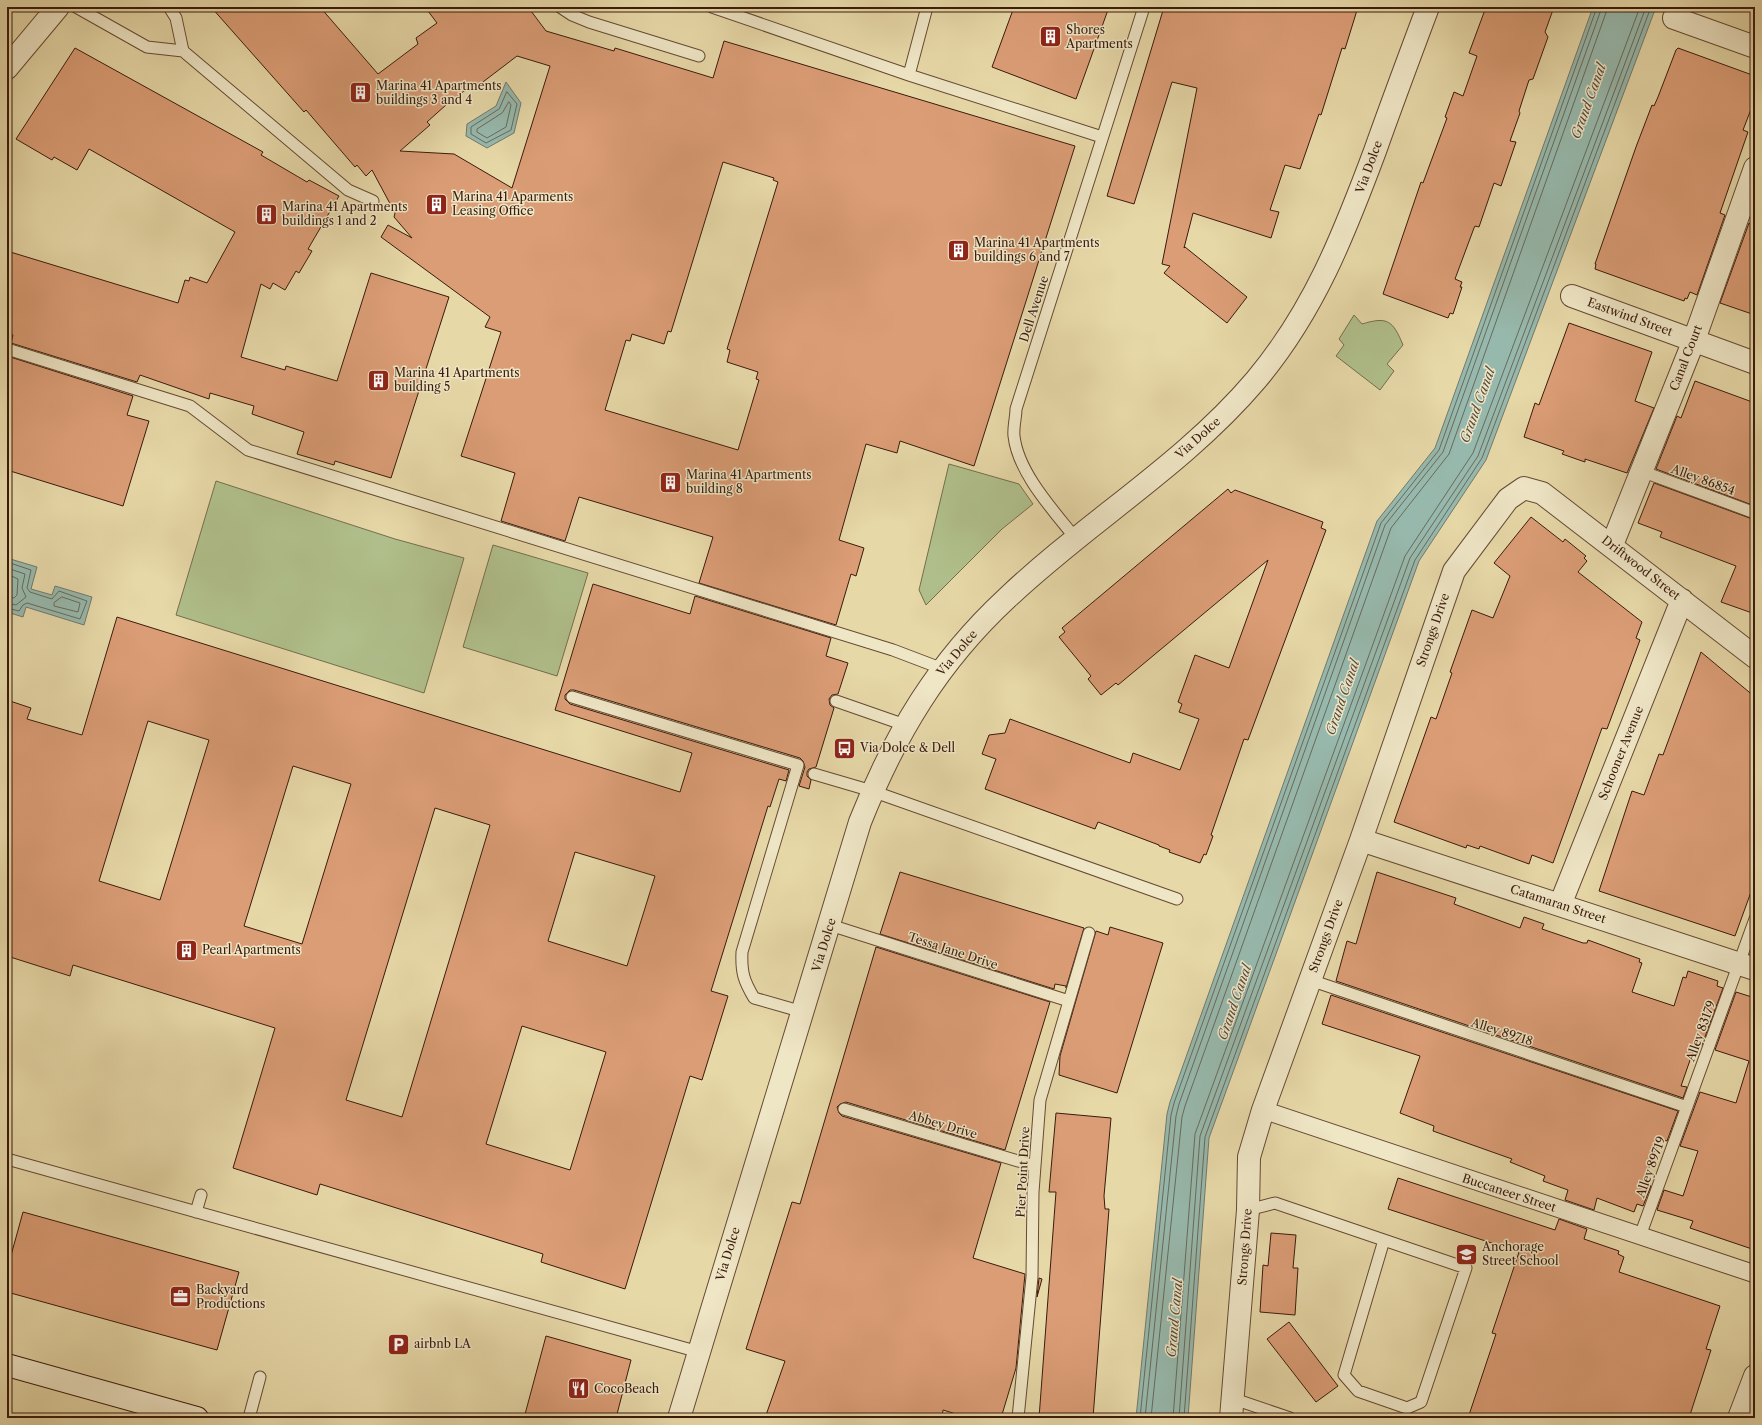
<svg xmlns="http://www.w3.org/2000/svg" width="1762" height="1425" viewBox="0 0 1762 1425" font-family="'Libre Caslon Text',serif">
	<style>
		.green { fill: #b0c08c; stroke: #756d4c }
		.water { fill: #97b9ad; stroke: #72796d }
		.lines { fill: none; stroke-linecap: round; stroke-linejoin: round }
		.shore { stroke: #686a5c; stroke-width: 1 }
		.building { fill: #db9d76; stroke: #3a1a0c; fill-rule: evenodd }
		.service-casing { stroke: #654a33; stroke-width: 13 }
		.pedestrian-casing { stroke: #654a33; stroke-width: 19 }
		.minor-casing { stroke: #654a33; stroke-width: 24 }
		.tertiary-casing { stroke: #654a33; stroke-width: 24 }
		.secondary-casing { stroke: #3a1a0c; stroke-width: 24 }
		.service { stroke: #efe6c6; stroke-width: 11 }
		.pedestrian { stroke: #efe6c6; stroke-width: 17 }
		.minor { stroke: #efe6c6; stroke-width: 22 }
		.tertiary { stroke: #efe6c6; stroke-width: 22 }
		.secondary { stroke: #efe6c6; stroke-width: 22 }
		.labels { text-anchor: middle; stroke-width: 3; stroke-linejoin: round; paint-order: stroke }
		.poi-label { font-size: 12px; fill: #3a1a0c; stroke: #efe6c6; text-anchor: start }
		.street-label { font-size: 12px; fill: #3a1a0c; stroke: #efe6c6 }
		.water-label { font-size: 13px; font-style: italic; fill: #564a3c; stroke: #efe6c6 }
	</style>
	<rect width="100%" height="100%" fill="#e7d8a8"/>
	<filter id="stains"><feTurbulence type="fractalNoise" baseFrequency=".005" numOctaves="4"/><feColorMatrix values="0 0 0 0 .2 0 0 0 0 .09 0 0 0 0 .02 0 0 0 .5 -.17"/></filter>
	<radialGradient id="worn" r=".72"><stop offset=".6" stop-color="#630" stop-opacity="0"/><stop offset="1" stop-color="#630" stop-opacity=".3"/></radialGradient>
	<path class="green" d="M 1354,315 L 1362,324 C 1388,316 1393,321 1403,345 L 1387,364 L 1394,371 L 1380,390 L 1336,356 L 1344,345 L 1339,339 Z
		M 949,464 L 1019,484 L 1033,504 L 1002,529 L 926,605 L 919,590 Z
		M 216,481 L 395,539 L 464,558 L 424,693 L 176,615 Z
		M 493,545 L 588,573 L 557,676 L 463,647 Z"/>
	<path class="water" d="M 1593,7 L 1656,7 L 1486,460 L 1419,561 L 1209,1138 L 1188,1418 L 1136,1418 L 1167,1114 L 1170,1102 L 1377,521 L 1435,448 Z
		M 506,82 L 521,103 L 514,133 L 487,148 L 466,136 L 467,124 L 496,106 Z
		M 7,558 L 37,567 L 31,589 L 52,595 L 55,586 L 92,597 L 84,625 L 26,607 L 23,617 L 7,612 Z"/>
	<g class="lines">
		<path class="shore" d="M 507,92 L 517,104 L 511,130 L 486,143 L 471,134 L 471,127 L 499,109 Z
			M 509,102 L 511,105 L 506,127 L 487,138 L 477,132 L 477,129 L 502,113 Z
			M 7,562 L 31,570 L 27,588 L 30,592 L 52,599 L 59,591 L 87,601 L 80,619 L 27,603 L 23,605 L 19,611 L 7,608
			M 7,568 L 25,574 L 22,588 L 26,597 L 16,605 L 7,603
			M 7,574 L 18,579 L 17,595 L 14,598 L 7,597
			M 62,597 L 80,603 L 78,612 L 54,606 L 54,603 Z
			M 1140,1418 L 1171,1115 L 1174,1103 L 1381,523 L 1439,450 L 1597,7
			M 1145,1418 L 1176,1116 L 1179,1104 L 1385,525 L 1443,452 L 1602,7
			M 1151,1418 L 1182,1117 L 1185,1106 L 1391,528 L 1449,454 L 1608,7
			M 1173,1418 L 1195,1134 L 1405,556 L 1473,453 L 1640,7
			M 1179,1418 L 1200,1136 L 1410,558 L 1478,456 L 1646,7
			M 1184,1418 L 1205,1137 L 1415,560 L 1482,458 L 1651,7"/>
	</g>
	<path class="building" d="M 211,7 L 320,7 L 378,74 L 418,44 L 416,38 L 437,23 L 425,7 L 528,7 L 546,31 L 614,51 L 615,48 L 713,78 L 724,41 L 1075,146 L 974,466 L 900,441 L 897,453 L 866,444 L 839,540 L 864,548 L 856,576 L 851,574 L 836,625 L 699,583 L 713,537 L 579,497 L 565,541 L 501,521 L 515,473 L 461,456 L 501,332 L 485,327 L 490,317 L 381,237 L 388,225 L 412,238 L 394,217 L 395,213 L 372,170 L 366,176 L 357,165 L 355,167 L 306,110 L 304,112 ZM 517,56 L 550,66 L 512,188 L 454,154 L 400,151 L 430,125 L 427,122 L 446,105 L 476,82 L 479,85 ZM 723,162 L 774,178 L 773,180 L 778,182 L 727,349 L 730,350 L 727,362 L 758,372 L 756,379 L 759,380 L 738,450 L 605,410 L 626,340 L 630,341 L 632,334 L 664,344 L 668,331 L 671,332 Z
		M 1014,7 L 1109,7 L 1076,99 L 992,67 Z
		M 1164,7 L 1358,7 L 1345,49 L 1342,48 L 1321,115 L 1319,114 L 1300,169 L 1285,165 L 1270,210 L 1279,212 L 1271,238 L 1193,213 L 1184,248 L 1185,247 L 1247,297 L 1227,323 L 1164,273 L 1170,266 L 1162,264 L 1197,88 L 1172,82 L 1134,204 L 1107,196 Z
		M 1486,7 L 1554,7 L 1545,32 L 1548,37 L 1533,79 L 1529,80 L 1519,111 L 1520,113 L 1510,141 L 1516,142 L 1501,186 L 1494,183 L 1479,227 L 1475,226 L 1474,228 L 1455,279 L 1462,282 L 1460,287 L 1462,287 L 1453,314 L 1450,313 L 1448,318 L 1383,294 L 1421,182 L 1423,183 L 1447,118 L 1445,117 L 1454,92 L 1463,96 L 1477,56 L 1469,53 Z
		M 75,48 L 263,152 L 261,155 L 307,182 L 309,180 L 339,196 L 308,249 L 312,251 L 299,273 L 296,271 L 285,290 L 273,283 L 270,289 L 261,284 L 241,357 L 285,370 L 286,366 L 337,381 L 371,273 L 449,297 L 391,478 L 335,461 L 334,465 L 297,454 L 304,432 L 252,414 L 254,406 L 210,393 L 209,399 L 140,375 L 137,382 L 11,343 L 13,335 L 7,334 L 7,251 L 178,303 L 185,280 L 189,281 L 190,277 L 207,283 L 235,232 L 89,149 L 77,170 L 54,157 L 52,160 L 16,139 Z
		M 1678,48 L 1755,76 L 1755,99 L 1743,130 L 1748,132 L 1720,213 L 1725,215 L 1697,295 L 1690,292 L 1687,299 L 1685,298 L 1684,301 L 1595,269 L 1596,264 L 1595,264 L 1636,147 L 1652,105 L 1654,106 L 1658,97 L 1676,50 Z
		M 1749,223 L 1755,225 L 1755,315 L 1720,303 Z
		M 1569,323 L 1652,352 L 1635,401 L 1654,408 L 1627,473 L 1585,459 L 1585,462 L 1562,454 L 1564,451 L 1524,437 L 1535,403 L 1539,405 Z
		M 7,356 L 133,396 L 127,415 L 149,421 L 123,506 L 7,470 Z
		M 1695,381 L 1755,403 L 1755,506 L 1656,469 L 1677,416 L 1681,418 Z
		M 1654,483 L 1755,520 L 1755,614 L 1721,602 L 1736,566 L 1660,537 L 1662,532 L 1638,523 Z
		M 1228,489 L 1231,493 L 1235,490 L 1323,522 L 1321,528 L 1326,530 L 1248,740 L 1244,739 L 1211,835 L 1213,836 L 1206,855 L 1204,854 L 1200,863 L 1169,852 L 1170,850 L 1159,846 L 1159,845 L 1098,822 L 1095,829 L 985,789 L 996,759 L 982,754 L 989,735 L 1005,733 L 1010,719 L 1130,763 L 1133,753 L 1180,770 L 1199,719 L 1179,712 L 1182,704 L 1178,702 L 1195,655 L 1229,668 L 1268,560 L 1118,685 L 1116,683 L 1101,695 L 1088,679 L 1091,676 L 1059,637 L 1065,632 L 1062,628 Z
		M 1531,517 L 1563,542 L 1565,539 L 1586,556 L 1584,558 L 1587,561 L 1578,572 L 1642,622 L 1636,638 L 1640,640 L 1607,729 L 1602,728 L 1553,863 L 1532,855 L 1529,864 L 1480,846 L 1479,849 L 1467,845 L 1466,848 L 1394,822 L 1431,717 L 1436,719 L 1452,673 L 1450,672 L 1472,610 L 1493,618 L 1510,576 L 1494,563 Z
		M 593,584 L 690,614 L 695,596 L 831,638 L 826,656 L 848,663 L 838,694 L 832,695 L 829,699 L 830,705 L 834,708 L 816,767 L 809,769 L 807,772 L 807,776 L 811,780 L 809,789 L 799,786 L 805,767 L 803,761 L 800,758 L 574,690 L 570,690 L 565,695 L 565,699 L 570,704 L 789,770 L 786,781 L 779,779 L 770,807 L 768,806 L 711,991 L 728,996 L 702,1080 L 690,1076 L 625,1289 L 541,1262 L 543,1254 L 320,1184 L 317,1195 L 233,1168 L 275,1028 L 73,965 L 70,976 L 7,956 L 7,700 L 31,708 L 27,719 L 82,735 L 117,617 L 680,792 L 692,753 L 555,710 ZM 148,721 L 209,740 L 160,900 L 99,881 ZM 293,766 L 351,784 L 302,944 L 244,926 ZM 435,808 L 490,825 L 402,1117 L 346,1100 ZM 575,852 L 655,876 L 627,966 L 548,941 ZM 522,1026 L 606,1052 L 570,1170 L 486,1144 Z
		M 1701,652 L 1755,697 L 1755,881 L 1735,936 L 1599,891 L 1632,791 L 1644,795 L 1659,754 L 1663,755 Z
		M 900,872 L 1084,928 L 1066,988 L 1066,986 L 1055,984 L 1054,989 L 880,934 Z
		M 1377,872 L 1456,898 L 1454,904 L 1520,928 L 1524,917 L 1544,924 L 1542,929 L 1583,943 L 1587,943 L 1588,940 L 1640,959 L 1639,962 L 1642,963 L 1632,992 L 1674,1006 L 1683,977 L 1686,978 L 1688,971 L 1718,981 L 1717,986 L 1723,988 L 1702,1045 L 1696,1043 L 1681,1086 L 1687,1087 L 1683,1098 L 1336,981 L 1347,941 L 1356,944 Z
		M 1110,927 L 1163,943 L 1117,1093 L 1059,1075 L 1060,1056 L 1096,931 L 1108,935 Z
		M 876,947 L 1050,1002 L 1005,1150 L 846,1102 L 840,1104 L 837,1107 L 839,1113 L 842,1116 L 1001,1163 L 973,1258 L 1025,1274 L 1016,1368 L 1001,1418 L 969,1418 L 943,1410 L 942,1418 L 765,1418 L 785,1361 L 746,1349 L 792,1202 L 800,1204 Z
		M 1736,992 L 1755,998 L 1755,1250 L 1690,1228 L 1693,1221 L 1657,1210 L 1664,1190 L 1683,1196 L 1698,1151 L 1680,1146 L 1700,1092 L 1736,1103 L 1749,1061 L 1715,1050 Z
		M 1331,995 L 1678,1111 L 1667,1141 L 1659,1139 L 1643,1184 L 1651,1186 L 1643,1206 L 1637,1204 L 1634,1212 L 1597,1198 L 1594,1210 L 1565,1200 L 1568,1190 L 1543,1181 L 1545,1176 L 1510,1162 L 1512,1159 L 1433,1131 L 1434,1126 L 1400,1113 L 1420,1056 L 1322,1024 Z
		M 1056,1113 L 1111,1118 L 1104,1196 L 1105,1209 L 1109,1209 L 1093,1418 L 1039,1418 L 1056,1192 L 1049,1192 Z
		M 1398,1178 L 1555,1230 L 1559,1219 L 1587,1229 L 1584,1239 L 1619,1251 L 1618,1254 L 1624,1257 L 1619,1272 L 1720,1306 L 1706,1349 L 1711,1350 L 1689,1418 L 1468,1418 L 1496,1334 L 1492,1333 L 1519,1252 L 1388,1209 Z
		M 23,1212 L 239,1272 L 217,1350 L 7,1292 L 7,1270 Z
		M 1271,1233 L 1296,1235 L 1293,1268 L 1298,1268 L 1295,1315 L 1260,1312 L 1263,1265 L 1268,1266 Z
		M 1039,1278 L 1042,1279 L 1037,1297 Z
		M 1289,1322 L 1338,1386 L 1316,1402 L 1267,1339 Z
		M 546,1336 L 631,1360 L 616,1418 L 524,1418 Z"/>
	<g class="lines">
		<defs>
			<path id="service" d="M 76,7 L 147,47 L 183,51 L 348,190 L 373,201
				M 169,7 L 176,18 L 183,51
				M 560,7 L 572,15 L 589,22 L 699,56
				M 712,7 L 909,75 L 1102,137
				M 909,75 L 927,7
				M 7,349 L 190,406 L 248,450 L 893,650 L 943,669
				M 1641,471 L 1755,513
				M 1076,539 C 1054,511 1018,473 1014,436 C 1013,428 1016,417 1016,409 L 1144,7
				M 572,697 L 798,765 L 742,952 C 741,973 744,981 754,998 L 803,1012
				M 836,701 L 905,725
				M 814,774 L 872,791 L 1177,899
				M 830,925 L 1069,1001
				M 1310,980 L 1687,1107
				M 844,1109 L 1035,1166
				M 7,1159 L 699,1352
				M 1248,1210 L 1275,1203 L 1466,1268 L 1421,1402 L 1407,1408 L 1358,1391 L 1344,1375 L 1384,1240
				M 196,1212 L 201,1195
				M 1640,1236 L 1755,919
				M 1234,1399 L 1290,1418
				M 249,1418 L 260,1377
				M 1018,1418 L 1032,1277 L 1033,1192 L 1040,1100 L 1089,933"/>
			<path id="pedestrian" d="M 1263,1110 L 1755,1274"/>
			<path id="minor" d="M 1674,18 L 1755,47
				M 1572,296 L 1755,363
				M 1612,545 L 1694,340 L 1755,168
				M 1361,840 L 1755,969
				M 1560,905 L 1682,600
				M 1231,1418 L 1248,1210 L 1249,1157 L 1263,1110 L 1361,840 L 1454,571 L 1508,499 L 1524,488 L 1542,493 L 1755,657"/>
			<path id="tertiary" d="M 7,68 L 58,7
				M 679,1418 L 860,822 C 895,734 938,662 1007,598 C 1087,522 1184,465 1256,380 C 1314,311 1344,234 1375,151 C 1392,103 1410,55 1428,7
				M 1739,1418 L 1755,1376"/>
			<path id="secondary" d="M 7,1365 L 197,1418"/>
		</defs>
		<use href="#service" class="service-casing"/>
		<use href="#pedestrian" class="pedestrian-casing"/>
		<use href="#minor" class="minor-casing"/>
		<use href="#tertiary" class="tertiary-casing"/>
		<use href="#secondary" class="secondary-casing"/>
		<use href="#service" class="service"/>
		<use href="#pedestrian" class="pedestrian"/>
		<use href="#minor" class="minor"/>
		<use href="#tertiary" class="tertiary"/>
		<use href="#secondary" class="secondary"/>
	</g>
	<defs>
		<symbol id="building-square" viewBox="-11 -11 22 22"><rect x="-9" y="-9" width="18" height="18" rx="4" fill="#8f2418" stroke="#efe6c6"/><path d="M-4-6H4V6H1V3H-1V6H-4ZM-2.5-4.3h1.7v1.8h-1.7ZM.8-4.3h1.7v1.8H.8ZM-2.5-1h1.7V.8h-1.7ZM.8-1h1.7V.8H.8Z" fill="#fff"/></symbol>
		<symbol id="bus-square" viewBox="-11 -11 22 22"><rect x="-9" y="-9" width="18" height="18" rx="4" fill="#8f2418" stroke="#efe6c6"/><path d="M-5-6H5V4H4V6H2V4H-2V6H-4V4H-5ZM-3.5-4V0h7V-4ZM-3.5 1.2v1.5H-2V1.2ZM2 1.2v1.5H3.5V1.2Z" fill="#fff"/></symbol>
		<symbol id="school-square" viewBox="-11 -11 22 22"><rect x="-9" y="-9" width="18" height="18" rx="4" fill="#8f2418" stroke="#efe6c6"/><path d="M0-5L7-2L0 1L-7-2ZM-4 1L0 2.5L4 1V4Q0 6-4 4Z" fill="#fff"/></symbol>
		<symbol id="office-square" viewBox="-11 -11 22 22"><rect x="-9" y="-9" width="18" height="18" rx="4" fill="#8f2418" stroke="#efe6c6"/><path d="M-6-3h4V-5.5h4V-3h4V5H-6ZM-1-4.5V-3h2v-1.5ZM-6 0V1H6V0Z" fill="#fff"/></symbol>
		<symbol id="parking-square" viewBox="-11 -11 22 22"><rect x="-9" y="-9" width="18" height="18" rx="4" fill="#8f2418" stroke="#efe6c6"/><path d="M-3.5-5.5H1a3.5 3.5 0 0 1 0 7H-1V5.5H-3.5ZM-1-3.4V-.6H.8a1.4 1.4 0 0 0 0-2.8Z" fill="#fff"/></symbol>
		<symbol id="restaurant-square" viewBox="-11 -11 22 22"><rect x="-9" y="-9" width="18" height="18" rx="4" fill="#8f2418" stroke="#efe6c6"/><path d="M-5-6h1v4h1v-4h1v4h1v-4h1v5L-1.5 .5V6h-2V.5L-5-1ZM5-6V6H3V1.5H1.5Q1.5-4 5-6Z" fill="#fff"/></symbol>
	</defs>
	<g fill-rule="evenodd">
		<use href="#building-square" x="1038" y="24" width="25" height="25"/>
		<use href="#building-square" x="348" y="80" width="25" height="25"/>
		<use href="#building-square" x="424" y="192" width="25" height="25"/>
		<use href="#building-square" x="254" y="202" width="25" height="25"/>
		<use href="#building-square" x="946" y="238" width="25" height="25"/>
		<use href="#building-square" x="366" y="368" width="25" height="25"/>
		<use href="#building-square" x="658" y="470" width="25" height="25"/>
		<use href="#bus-square" x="832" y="736" width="25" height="25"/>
		<use href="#building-square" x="174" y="938" width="25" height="25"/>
		<use href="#school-square" x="1454" y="1242" width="25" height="25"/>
		<use href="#office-square" x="168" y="1284" width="25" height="25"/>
		<use href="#parking-square" x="386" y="1332" width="25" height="25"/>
		<use href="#restaurant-square" x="566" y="1376" width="25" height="25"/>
	</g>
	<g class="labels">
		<g class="poi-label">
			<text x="1066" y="34">Shores<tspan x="1066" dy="14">Apartments</tspan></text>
			<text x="376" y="90">Marina 41 Apartments<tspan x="376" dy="14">buildings 3 and 4</tspan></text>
			<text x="452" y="201">Marina 41 Aparments<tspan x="452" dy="14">Leasing Office</tspan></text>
			<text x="282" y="211">Marina 41 Apartments<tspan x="282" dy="14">buildings 1 and 2</tspan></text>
			<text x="974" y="247">Marina 41 Apartments<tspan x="974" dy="14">buildings 6 and 7</tspan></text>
			<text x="394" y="377">Marina 41 Apartments<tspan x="394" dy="14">building 5</tspan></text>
			<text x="686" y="479">Marina 41 Apartments<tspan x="686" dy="14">building 8</tspan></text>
			<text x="860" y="752">Via Dolce &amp; Dell</text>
			<text x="202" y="954">Pearl Apartments</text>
			<text x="1482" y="1251">Anchorage<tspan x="1482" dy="14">Street School</tspan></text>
			<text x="196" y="1294">Backyard<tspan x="196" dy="14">Productions</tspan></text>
			<text x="414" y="1348">airbnb LA</text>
			<text x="594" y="1393">CocoBeach</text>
		</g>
		<g class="street-label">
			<text transform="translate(1369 167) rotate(-70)" y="4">Via Dolce</text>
			<text transform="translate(1034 309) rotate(-72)" y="4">Dell Avenue</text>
			<text transform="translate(1630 317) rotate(20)" y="4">Eastwind Street</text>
			<text transform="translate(1686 358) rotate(-69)" y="4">Canal Court</text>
			<text transform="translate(1198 438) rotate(-42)" y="4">Via Dolce</text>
			<text transform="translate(1703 480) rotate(20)" y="4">Alley 86854</text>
			<text transform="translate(1641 568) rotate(38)" y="4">Driftwood Street</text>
			<text transform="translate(1433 630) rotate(-71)" y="4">Strongs Drive</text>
			<text transform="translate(957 653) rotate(-50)" y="4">Via Dolce</text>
			<text transform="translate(1621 753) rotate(-68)" y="4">Schooner Avenue</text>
			<text transform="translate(1558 904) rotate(18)" y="4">Catamaran Street</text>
			<text transform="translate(1326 936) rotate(-70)" y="4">Strongs Drive</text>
			<text transform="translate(824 945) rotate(-73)" y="4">Via Dolce</text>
			<text transform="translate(953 951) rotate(18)" y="4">Tessa Jane Drive</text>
			<text transform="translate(1701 1031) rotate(-70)" y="4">Alley 83179</text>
			<text transform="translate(1502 1032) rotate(18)" y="4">Alley 89718</text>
			<text transform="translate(943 1125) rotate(16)" y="4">Abbey Drive</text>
			<text transform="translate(1651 1167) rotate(-70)" y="4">Alley 89719</text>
			<text transform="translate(1023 1172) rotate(-87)" y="4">Pier Point Drive</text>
			<text transform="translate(1509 1193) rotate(18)" y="4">Buccaneer Street</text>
			<text transform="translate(1245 1247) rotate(-86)" y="4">Strongs Drive</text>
			<text transform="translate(728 1254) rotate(-73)" y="4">Via Dolce</text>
		</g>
		<g class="water-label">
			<text transform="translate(1588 101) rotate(-70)" y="5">Grand Canal</text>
			<text transform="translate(1477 405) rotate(-70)" y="5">Grand Canal</text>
			<text transform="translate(1342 697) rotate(-71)" y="5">Grand Canal</text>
			<text transform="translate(1234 1002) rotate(-71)" y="5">Grand Canal</text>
			<text transform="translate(1174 1318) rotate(-85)" y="5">Grand Canal</text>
		</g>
	</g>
	<rect width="1762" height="1425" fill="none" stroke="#e7d8a8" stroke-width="24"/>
	<rect x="8" y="8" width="1746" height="1409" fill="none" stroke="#3a1a0c" stroke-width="2"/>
	<rect x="12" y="12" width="1738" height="1401" fill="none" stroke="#3a1a0c"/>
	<rect width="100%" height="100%" filter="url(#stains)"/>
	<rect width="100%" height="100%" fill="url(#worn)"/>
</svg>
